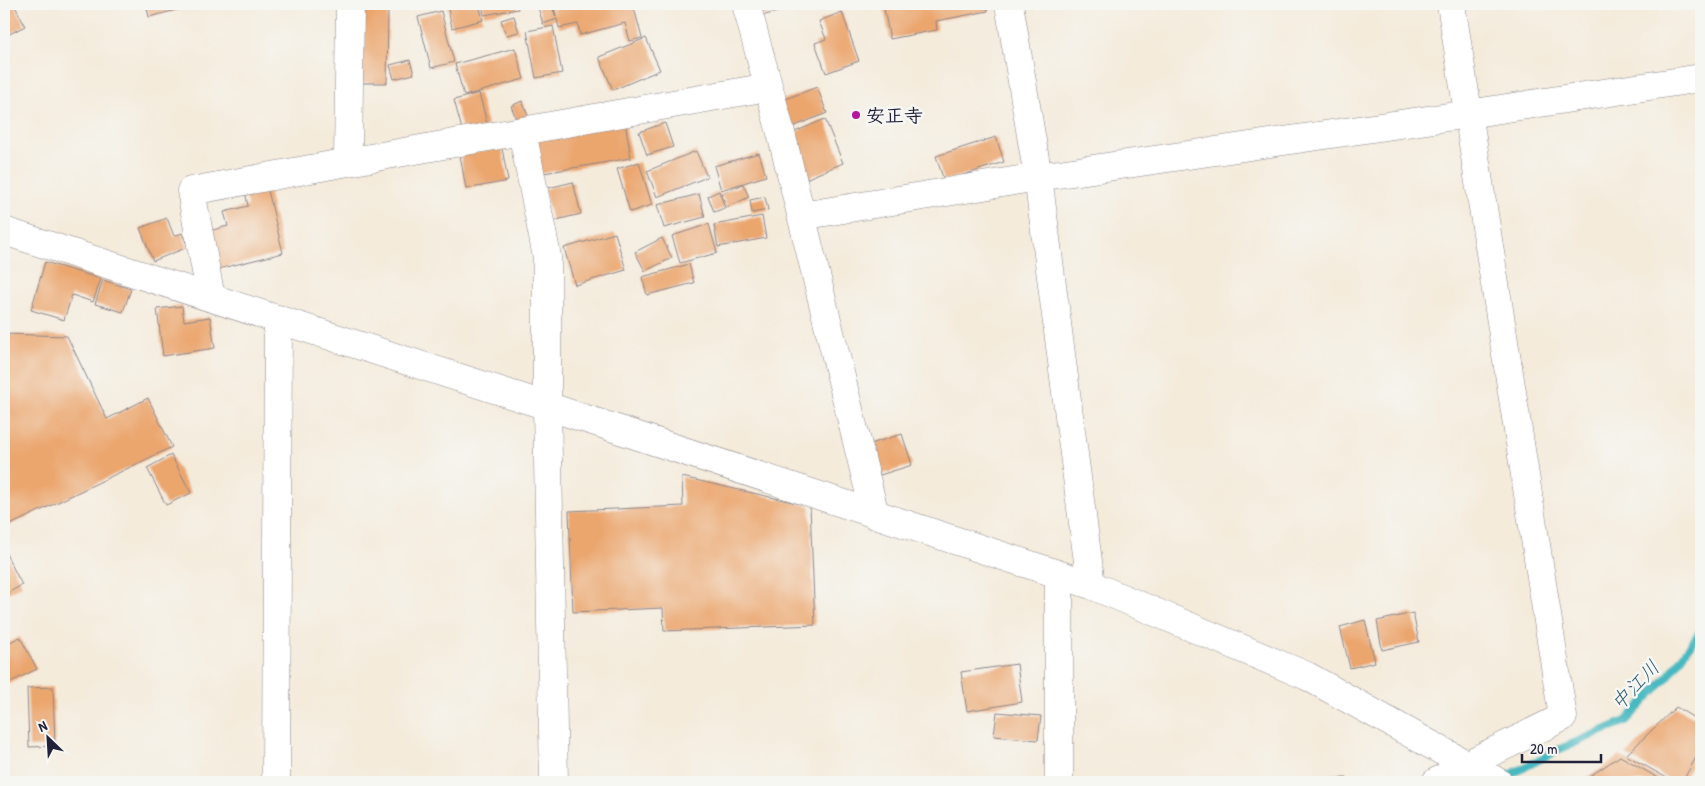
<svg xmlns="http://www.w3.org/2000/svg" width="1705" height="786" viewBox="0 0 1705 786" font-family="'Patrick Hand','Klee One',sans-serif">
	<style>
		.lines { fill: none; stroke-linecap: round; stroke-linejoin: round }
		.stream { stroke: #4ab9c1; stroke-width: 8 }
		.building { fill: #eba66e }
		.minor-casing { stroke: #8b868b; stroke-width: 29 }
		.minor { stroke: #fff; stroke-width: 28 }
		.poi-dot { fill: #b5179e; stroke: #f6f6f2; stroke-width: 2 }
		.labels { text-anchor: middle; stroke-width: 5; stroke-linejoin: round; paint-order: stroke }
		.poi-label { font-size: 19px; font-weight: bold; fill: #22223b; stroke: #f6f6f2; text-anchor: start }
		.water-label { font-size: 20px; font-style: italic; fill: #325e71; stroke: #f6f6f2 }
	</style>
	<rect width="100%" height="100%" fill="#f6f6f2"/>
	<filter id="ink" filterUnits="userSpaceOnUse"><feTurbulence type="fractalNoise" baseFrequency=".02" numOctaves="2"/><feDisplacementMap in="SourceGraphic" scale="10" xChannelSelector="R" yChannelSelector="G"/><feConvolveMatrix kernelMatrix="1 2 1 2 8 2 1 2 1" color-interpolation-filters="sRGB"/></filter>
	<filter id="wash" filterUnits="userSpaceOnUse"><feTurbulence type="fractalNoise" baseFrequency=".0096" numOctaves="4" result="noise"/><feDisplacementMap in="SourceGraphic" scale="20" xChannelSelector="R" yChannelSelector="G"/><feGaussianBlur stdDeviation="1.12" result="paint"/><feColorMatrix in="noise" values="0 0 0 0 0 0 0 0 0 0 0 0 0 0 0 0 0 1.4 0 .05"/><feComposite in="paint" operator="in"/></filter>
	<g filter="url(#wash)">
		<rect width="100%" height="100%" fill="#f4ebdb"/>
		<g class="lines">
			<path class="stream" d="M 1502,779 L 1560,749 L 1626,721 L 1670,674 L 1701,630"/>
		</g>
		<g id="blocks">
			<path class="building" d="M 4,4 L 14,4 L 25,26 L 4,37 Z
				M 146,4 L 191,4 L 192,6 L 149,17 Z
				M 447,4 L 479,4 L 483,20 L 452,28 Z
				M 482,4 L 517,4 L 518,9 L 484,15 Z
				M 537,4 L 551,4 L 556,17 L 553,4 L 633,4 L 642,38 L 630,41 L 625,23 L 580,35 L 578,24 L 559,28 L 557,19 L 543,24 Z
				M 749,4 L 792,4 L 793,8 L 753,18 Z
				M 794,4 L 815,4 L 796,10 Z
				M 883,4 L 986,4 L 988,11 L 936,21 L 937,30 L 890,39 Z
				M 355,10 L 388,10 L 387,83 L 355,83 Z
				M 441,11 L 454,62 L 431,68 L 418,17 Z
				M 842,12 L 859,61 L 826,73 L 815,43 L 826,39 L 819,21 Z
				M 514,16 L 519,32 L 506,35 L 501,20 Z
				M 553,26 L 562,73 L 536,78 L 527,31 Z
				M 646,38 L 660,70 L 613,90 L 599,57 Z
				M 515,48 L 524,79 L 464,96 L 455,64 Z
				M 410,60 L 414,74 L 394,79 L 390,65 Z
				M 817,87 L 827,113 L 785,130 L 775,103 Z
				M 479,93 L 488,127 L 463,133 L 454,100 Z
				M 522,101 L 529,118 L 518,123 L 511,106 Z
				M 825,119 L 843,163 L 801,181 L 783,137 Z
				M 625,122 L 631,158 L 538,174 L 532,138 Z
				M 665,123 L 673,147 L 647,155 L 639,132 Z
				M 996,137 L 1004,162 L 944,181 L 936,156 Z
				M 502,148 L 508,181 L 466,189 L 460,155 Z
				M 696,151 L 707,177 L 657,197 L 647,171 Z
				M 759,153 L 766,176 L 721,190 L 714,166 Z
				M 639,162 L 652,205 L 630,212 L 617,169 Z
				M 573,182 L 581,214 L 552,221 L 544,189 Z
				M 743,184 L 749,197 L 727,207 L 721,194 Z
				M 267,186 L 283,253 L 218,269 L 209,231 L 228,226 L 224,212 L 248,206 L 245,191 Z
				M 719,191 L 725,208 L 714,212 L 708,196 Z
				M 699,194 L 705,217 L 664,228 L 657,205 Z
				M 765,197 L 768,210 L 752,213 L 750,200 Z
				M 762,216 L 766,238 L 718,247 L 714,225 Z
				M 167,218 L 174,236 L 182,233 L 188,247 L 153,261 L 140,228 Z
				M 709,224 L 717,253 L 680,263 L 672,236 Z
				M 615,233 L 626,270 L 575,285 L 564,248 Z
				M 662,238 L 672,258 L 645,271 L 635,252 Z
				M 45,262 L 101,279 L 93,302 L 72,295 L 64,320 L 31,310 Z
				M 689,264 L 694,283 L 647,295 L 642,277 Z
				M 103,280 L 131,289 L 123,312 L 95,304 Z
				M 182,306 L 184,321 L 210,317 L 215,348 L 163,356 L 157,309 Z
				M 4,334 L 67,336 L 107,419 L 148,398 L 172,447 L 4,528 Z
				M 902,434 L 912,465 L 880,475 L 870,444 Z
				M 171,455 L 191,493 L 166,505 L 147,468 Z
				M 682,477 L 810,506 L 815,625 L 664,631 L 663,608 L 573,612 L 569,511 L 683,506 Z
				M 4,550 L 22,585 L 4,595 Z
				M 1413,613 L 1419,642 L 1382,650 L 1377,621 Z
				M 1365,620 L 1375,662 L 1350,668 L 1340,627 Z
				M 20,637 L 37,669 L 4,685 L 4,645 Z
				M 1017,664 L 1022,702 L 967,711 L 961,672 Z
				M 53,687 L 55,746 L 29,747 L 27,688 Z
				M 1676,707 L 1701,722 L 1701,749 L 1682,782 L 1674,782 L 1626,755 Z
				M 997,712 L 1041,716 L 1038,740 L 994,736 Z
				M 1620,756 L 1665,782 L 1581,782 Z
				M 1347,778 L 1347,782 L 1305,782 L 1305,779 Z"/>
		</g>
	</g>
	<g filter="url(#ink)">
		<use href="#blocks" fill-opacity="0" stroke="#8b868b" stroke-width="1"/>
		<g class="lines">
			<defs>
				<path id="minor" d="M 350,4 L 348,162 L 522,131 L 547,257 L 547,406 L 554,782
					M 746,4 L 781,133 L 875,515
					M 1009,4 L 1038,177 L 1091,585
					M 522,131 L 768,87
					M 801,216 L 1038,177 L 1468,114 L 1701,78
					M 4,231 L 547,406 L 1091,585 L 1307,676 L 1498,782
					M 211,298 L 191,191 L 348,162
					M 276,782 L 278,319
					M 1059,782 L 1059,575
					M 1436,782 L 1468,764 L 1563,717 L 1451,4"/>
			</defs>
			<use href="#minor" class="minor-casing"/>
			<use href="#minor" class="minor"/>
		</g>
	</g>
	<circle class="poi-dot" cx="856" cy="115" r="5"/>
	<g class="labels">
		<g class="poi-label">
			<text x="866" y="122">安正寺</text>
		</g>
		<g class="water-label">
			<text transform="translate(1635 685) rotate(-46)" y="7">中江川</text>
		</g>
	</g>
	<rect width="1705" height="786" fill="none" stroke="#f6f6f2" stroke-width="20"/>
	<g transform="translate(48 738) rotate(335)" stroke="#f6f6f2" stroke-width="4" paint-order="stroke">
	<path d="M0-4L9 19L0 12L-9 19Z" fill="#22223b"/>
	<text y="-8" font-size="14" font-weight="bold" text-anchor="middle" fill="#22223b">N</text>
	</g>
	<path d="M1522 754v8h79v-8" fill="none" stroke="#22223b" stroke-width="2.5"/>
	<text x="1530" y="754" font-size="15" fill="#22223b" stroke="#f6f6f2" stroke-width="4" paint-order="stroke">20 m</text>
</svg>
